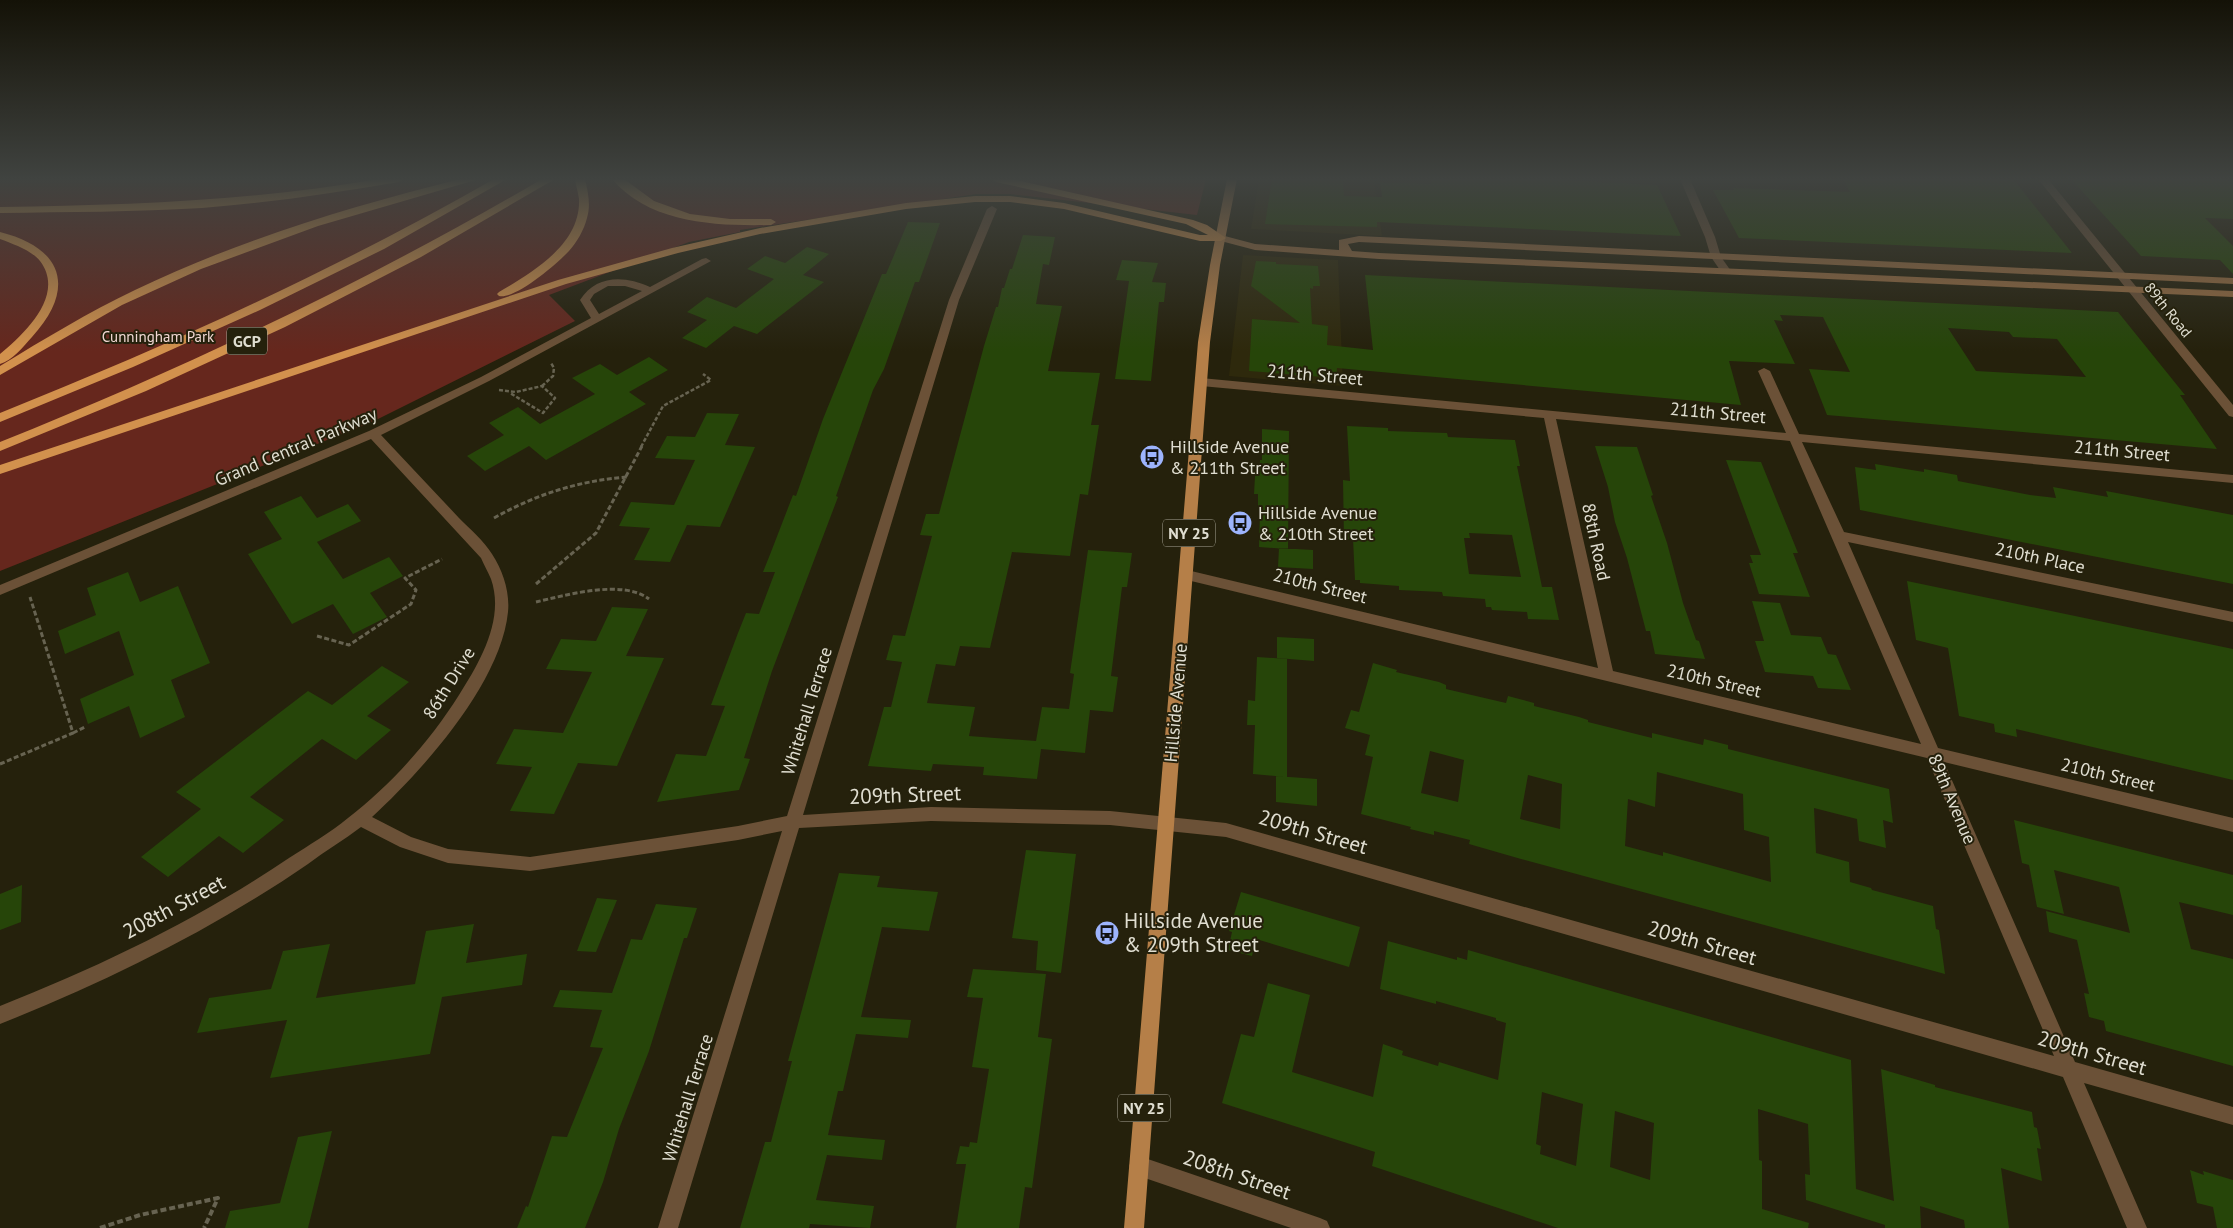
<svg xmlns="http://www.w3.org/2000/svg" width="2233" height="1228" viewBox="0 0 2233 1228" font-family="'PT Sans',sans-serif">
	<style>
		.built { fill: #2e290c }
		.green { fill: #66271d }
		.building { fill: #264509; fill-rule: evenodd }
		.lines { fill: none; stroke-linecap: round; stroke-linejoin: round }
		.path-far2 { stroke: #676351; stroke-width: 2.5; stroke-dasharray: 4 2; stroke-linecap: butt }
		.path-far1 { stroke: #676351; stroke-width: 3; stroke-dasharray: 5 2.5; stroke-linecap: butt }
		.path { stroke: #676351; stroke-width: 4; stroke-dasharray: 6 3; stroke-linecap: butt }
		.minor { fill: #6b5137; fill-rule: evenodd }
		.secondary { fill: #956b41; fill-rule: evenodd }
		.primary { fill: #b57f48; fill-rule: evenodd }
		.motorway { fill: #d2914d; fill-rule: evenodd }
		.labels { text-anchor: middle; stroke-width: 4; stroke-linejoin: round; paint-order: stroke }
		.far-street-label { font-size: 15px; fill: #e0ded1; stroke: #25210c }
		.far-park-label { font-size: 15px; fill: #f1d8d3; stroke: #25210c }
		.shield { fill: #25210c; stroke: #a8a596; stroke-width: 1 }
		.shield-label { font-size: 16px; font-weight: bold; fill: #e0ded1 }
		.street-label { font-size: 18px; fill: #e0ded1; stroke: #25210c }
		.poi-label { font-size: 18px; fill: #e0ded1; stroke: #25210c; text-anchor: start }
		.near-street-label { font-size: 21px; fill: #e0ded1; stroke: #25210c }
		.near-poi-label { font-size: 21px; fill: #e0ded1; stroke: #25210c; text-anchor: start }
	</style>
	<rect width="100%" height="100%" fill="#25210c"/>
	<path class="built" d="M 1259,179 L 1374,180 L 1382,236 L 1251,229 Z
		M 1243,255 L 1338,260 L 1343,386 L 1229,376 Z"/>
	<path class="green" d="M 0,179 L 1206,179 L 1197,215 L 1010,194 L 976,194 L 740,230 L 740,232 L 689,242 L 549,295 L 575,321 L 372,422 L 0,571 Z"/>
	<path class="building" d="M 1272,179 L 1339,179 L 1343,180 L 1344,196 L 1382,197 L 1380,182 L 1431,184 L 1430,179 L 1539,179 L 1657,185 L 1681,236 L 1377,222 L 1377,227 L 1265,224 Z
		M 1843,179 L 2013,179 L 2072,253 L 1739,238 L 1713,190 L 1734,190 L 1733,188 L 1850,192 Z
		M 2071,179 L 2227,179 L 2233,185 L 2233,219 L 2205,218 L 2233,246 L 2233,274 L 2220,260 L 2141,256 Z
		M 908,222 L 940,223 L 919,282 L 915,282 L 884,369 L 873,390 L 836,496 L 838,497 L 772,671 L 744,758 L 750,759 L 739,790 L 657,802 L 676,754 L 706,756 L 725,706 L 711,705 L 738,633 L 746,613 L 759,614 L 775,572 L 763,572 L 771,552 L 793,495 L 796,496 L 823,419 L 882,274 L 886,274 Z
		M 1023,235 L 1055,237 L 1049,265 L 1043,264 L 1036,304 L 1062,306 L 1048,371 L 1100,373 L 1091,425 L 1099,425 L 1088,495 L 1080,494 L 1070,556 L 1012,552 L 990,648 L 960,646 L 955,666 L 936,664 L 927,703 L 975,707 L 969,736 L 1036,741 L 1042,707 L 1069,709 L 1074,674 L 1070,673 L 1088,550 L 1132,553 L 1127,587 L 1122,587 L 1113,660 L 1111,676 L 1118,677 L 1113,712 L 1090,710 L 1085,753 L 1041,749 L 1037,779 L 983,775 L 984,767 L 933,764 L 931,771 L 868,766 L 884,707 L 891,707 L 902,662 L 886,660 L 893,635 L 905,636 L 932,536 L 920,535 L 926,514 L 939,514 L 984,346 L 996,307 L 998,307 L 1002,288 L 1004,288 L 1010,269 L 1012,269 Z
		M 807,247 L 829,254 L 803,275 L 824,282 L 757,334 L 734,326 L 706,348 L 682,338 L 707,320 L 687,312 L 707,297 L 736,308 L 774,279 L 747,269 L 765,256 L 785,263 Z
		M 1122,260 L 1158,263 L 1152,282 L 1166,283 L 1164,302 L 1159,302 L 1151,381 L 1115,379 L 1129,281 L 1116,280 Z
		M 1256,261 L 1276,262 L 1276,264 L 1318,266 L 1320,286 L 1313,286 L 1313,289 L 1310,288 L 1312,324 L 1328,326 L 1327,345 L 1373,350 L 1365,275 L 2118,312 L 2185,395 L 2180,395 L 2217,449 L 1827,415 L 1809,369 L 1850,372 L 1823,317 L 1780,315 L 1783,321 L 1774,320 L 1795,364 L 1729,361 L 1741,405 L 1337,368 L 1336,378 L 1249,371 L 1252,319 L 1300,323 L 1251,286 ZM 1948,328 L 2009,332 L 2013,337 L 2057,339 L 2086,377 L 1976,371 Z
		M 649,357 L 668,370 L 629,392 L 646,404 L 546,460 L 529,446 L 485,471 L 467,456 L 504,435 L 489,423 L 518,407 L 540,424 L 595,394 L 572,378 L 600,364 L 617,375 Z
		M 707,413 L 739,414 L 725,445 L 755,447 L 720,527 L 687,525 L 670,562 L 634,560 L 650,528 L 619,526 L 631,502 L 674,505 L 695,460 L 655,458 L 667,436 L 695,437 Z
		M 1347,426 L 1388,428 L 1388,431 L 1447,433 L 1448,437 L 1515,440 L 1520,466 L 1517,466 L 1542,587 L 1552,587 L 1559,620 L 1528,619 L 1527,612 L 1492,610 L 1491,607 L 1486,607 L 1485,599 L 1443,596 L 1442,592 L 1399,590 L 1399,586 L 1360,583 L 1360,580 L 1355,580 L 1353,539 L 1344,539 L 1343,480 L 1350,481 ZM 1469,533 L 1512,535 L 1521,577 L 1469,574 L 1464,538 L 1470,538 Z
		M 1262,429 L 1289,431 L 1288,549 L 1259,547 L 1260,511 L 1258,511 L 1258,494 L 1254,494 L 1255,476 L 1259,476 L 1260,460 L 1262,460 Z
		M 1595,446 L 1637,447 L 1653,495 L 1651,496 L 1667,543 L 1683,603 L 1696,640 L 1699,641 L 1705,659 L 1655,654 L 1650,631 L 1646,631 L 1627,558 L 1615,522 L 1608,487 Z
		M 1726,460 L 1761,462 L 1798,553 L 1793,553 L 1810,597 L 1759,594 L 1749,563 L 1753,563 L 1750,555 L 1761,555 Z
		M 1875,464 L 1924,472 L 1924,469 L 1957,475 L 1958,481 L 2030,495 L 2056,498 L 2053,487 L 2108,497 L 2106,491 L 2233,515 L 2233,584 L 1860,510 L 1855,467 L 1876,470 Z
		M 301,496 L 317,518 L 348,504 L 361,521 L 317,542 L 343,579 L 389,557 L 403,576 L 370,593 L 387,617 L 353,634 L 333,604 L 292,624 L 248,554 L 282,539 L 264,512 Z
		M 1279,548 L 1313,550 L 1313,569 L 1278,567 Z
		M 128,572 L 140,602 L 178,586 L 210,663 L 171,680 L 185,717 L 140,738 L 129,706 L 88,724 L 80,699 L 134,675 L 119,631 L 65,654 L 58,631 L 96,615 L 87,588 Z
		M 1907,581 L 2233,649 L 2233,780 L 2016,729 L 2017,737 L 1995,732 L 1994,724 L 1959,716 L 1948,648 L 1916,640 Z
		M 1752,601 L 1780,603 L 1791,635 L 1821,637 L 1828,654 L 1836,655 L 1851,690 L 1818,688 L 1813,676 L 1765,672 L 1755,641 L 1764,641 Z
		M 612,607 L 648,609 L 626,656 L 664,658 L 617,766 L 578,763 L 554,814 L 510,811 L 532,767 L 496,764 L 514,729 L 563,733 L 592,672 L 546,669 L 561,639 L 596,641 Z
		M 1277,637 L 1314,639 L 1314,661 L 1277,658 Z
		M 1257,657 L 1287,659 L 1287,777 L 1253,774 L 1255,725 L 1247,725 L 1248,700 L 1255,701 Z
		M 1373,663 L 1397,670 L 1396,672 L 1439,682 L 1446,685 L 1446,689 L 1506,703 L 1508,696 L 1534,703 L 1534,706 L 1579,717 L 1588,720 L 1588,722 L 1652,738 L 1652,733 L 1703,745 L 1704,739 L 1728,745 L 1728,749 L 1889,789 L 1893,823 L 1883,820 L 1886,848 L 1859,841 L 1857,819 L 1814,808 L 1816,853 L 1849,862 L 1850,882 L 1871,888 L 1872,890 L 1933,906 L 1936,929 L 1939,930 L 1945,974 L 1521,859 L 1469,844 L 1470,840 L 1434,831 L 1434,835 L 1410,829 L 1411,827 L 1361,814 L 1373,757 L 1365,755 L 1370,735 L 1345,728 L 1351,710 L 1359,712 ZM 1430,751 L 1464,760 L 1458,802 L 1421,793 ZM 1657,772 L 1743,794 L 1744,830 L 1769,837 L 1771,882 L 1663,852 L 1663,856 L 1625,846 L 1628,799 L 1655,807 ZM 1528,775 L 1562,784 L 1560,829 L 1520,819 Z
		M 382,666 L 409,682 L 367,716 L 391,730 L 356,760 L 322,739 L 250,797 L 284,820 L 243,853 L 219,836 L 168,877 L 141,857 L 201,809 L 176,792 L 308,691 L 332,705 Z
		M 1276,776 L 1317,779 L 1317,806 L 1276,802 Z
		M 2014,820 L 2233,875 L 2233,915 L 2179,902 L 2191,949 L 2233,959 L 2233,1066 L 2106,1031 L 2104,1021 L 2089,1017 L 2084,993 L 2089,994 L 2077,940 L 2049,932 L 2046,911 L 2130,933 L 2119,887 L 2054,870 L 2064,914 L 2037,907 L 2029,865 L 2022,863 Z
		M 1026,850 L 1076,854 L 1061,973 L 1036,970 L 1038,941 L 1012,938 Z
		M 839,873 L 880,876 L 877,887 L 938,892 L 929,931 L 882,927 L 861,1017 L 911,1020 L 908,1038 L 856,1034 L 843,1091 L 838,1091 L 828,1135 L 885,1140 L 882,1160 L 827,1155 L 816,1200 L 874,1206 L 870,1228 L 810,1224 L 809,1228 L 740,1228 L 765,1142 L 771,1142 L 792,1061 L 788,1061 Z
		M 22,885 L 21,922 L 0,930 L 0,894 Z
		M 1241,892 L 1360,927 L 1349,967 L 1256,939 L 1252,956 L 1228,950 L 1232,932 L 1229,931 Z
		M 597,898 L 617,900 L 596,952 L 577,951 Z
		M 656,904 L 697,908 L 687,938 L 684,938 L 649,1051 L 619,1129 L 603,1182 L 585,1228 L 517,1228 L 526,1206 L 528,1207 L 552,1136 L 567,1137 L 603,1048 L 590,1047 L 602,1010 L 553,1007 L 560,990 L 612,993 L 631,939 L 642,940 Z
		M 474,924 L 466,963 L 527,954 L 522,985 L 442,997 L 430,1054 L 270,1078 L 287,1020 L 197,1033 L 209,998 L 271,989 L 283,951 L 330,944 L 316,998 L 415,984 L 426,931 Z
		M 1388,941 L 1457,960 L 1457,957 L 1467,960 L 1468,950 L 1851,1060 L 1856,1189 L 1894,1201 L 1881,1069 L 1935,1085 L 1935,1087 L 2032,1112 L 2034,1127 L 2037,1128 L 2041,1149 L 2037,1148 L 2042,1181 L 2001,1168 L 2009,1228 L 1965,1228 L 1964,1220 L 1920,1206 L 1921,1228 L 1885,1228 L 1885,1225 L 1806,1200 L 1805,1174 L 1810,1175 L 1808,1124 L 1758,1109 L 1759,1160 L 1762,1161 L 1762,1209 L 1809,1223 L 1808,1228 L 1558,1228 L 1372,1166 L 1375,1152 L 1222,1103 L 1241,1034 L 1254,1037 L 1268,983 L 1310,995 L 1292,1072 L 1373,1097 L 1383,1044 L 1403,1051 L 1402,1055 L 1438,1066 L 1439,1062 L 1498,1080 L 1506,1023 L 1496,1020 L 1496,1018 L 1436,1001 L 1436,1004 L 1380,989 ZM 1542,1092 L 1583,1104 L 1576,1166 L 1540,1154 L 1541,1146 L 1536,1144 ZM 1615,1111 L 1654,1123 L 1650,1180 L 1610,1167 Z
		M 973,969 L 1046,974 L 1038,1037 L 1052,1039 L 1032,1188 L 1025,1187 L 1019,1228 L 956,1228 L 966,1164 L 956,1164 L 960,1146 L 969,1147 L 970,1142 L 977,1143 L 989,1069 L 972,1067 L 983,998 L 967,997 Z
		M 332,1131 L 308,1228 L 225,1228 L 230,1211 L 280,1203 L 298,1137 Z
		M 2190,1170 L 2204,1175 L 2203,1171 L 2233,1180 L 2233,1228 L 2217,1228 L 2213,1207 L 2197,1203 Z"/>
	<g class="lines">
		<path class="path-far2" d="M 542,386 L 553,376 L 554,368 L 551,363
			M 499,390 L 516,392 L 542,386 L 555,398 L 543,413 L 510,393
			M 641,447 L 663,406 L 711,380 L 703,374"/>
		<path class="path-far1" d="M 494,518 C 537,494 578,481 627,477
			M 536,584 L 596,533 L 642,446
			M 536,602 C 566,595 623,579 649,599
			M 317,636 L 349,645 L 411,604 L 416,590 L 405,578 L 442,559
			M 73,733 L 85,727
			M 0,764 L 73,733 L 30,597"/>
		<path class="path" d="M 100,1228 L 140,1215 L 218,1198 L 204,1228"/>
		<path class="minor" d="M 1680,179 L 1690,179 L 1715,237 L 1721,257 L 1731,271 L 1730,273 L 1722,273 L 1711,257 L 1705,237 Z
			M 2038,179 L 2048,179 L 2233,405 L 2233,417 L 2229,416 Z
			M 992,206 L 997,209 L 959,300 L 803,815 L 931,807 L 1110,811 L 1226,823 L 2054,1056 L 1927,758 L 1187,580 L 1182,578 L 1180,575 L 1182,572 L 1187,570 L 1598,668 L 1544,418 L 1201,386 L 1195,382 L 1201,378 L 1786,433 L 1758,371 L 1764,368 L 1770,371 L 1799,434 L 2233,475 L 2233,483 L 1802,442 L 1844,532 L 2233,612 L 2233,622 L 1848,542 L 1938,748 L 2233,818 L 2233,832 L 1944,762 L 2075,1062 L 2233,1107 L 2233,1125 L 2084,1083 L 2147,1228 L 2127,1228 L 2063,1077 L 1226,837 L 1110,825 L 931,821 L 799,828 L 678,1228 L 658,1228 L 782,831 L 738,840 L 530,871 L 448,863 L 400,847 L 361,827 C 344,840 325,851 308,864 C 212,930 108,981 0,1024 L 0,1006 C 101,966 199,919 289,858 C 309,845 330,833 348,818 C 391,785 430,741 459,695 C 480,662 505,619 491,579 C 488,572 484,565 481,558 L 371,439 L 0,595 L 0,585 L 369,431 L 481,377 L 591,318 L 580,300 C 596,275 624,275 650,287 L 702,259 L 706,258 L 711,261 L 489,381 L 381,435 C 407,463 433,490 459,518 C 470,529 484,541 492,554 C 503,571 510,592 508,612 C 501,683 423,770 372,817 L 411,837 L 448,849 L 530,857 L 738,826 L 787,816 L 949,300 L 987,209 ZM 608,286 L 625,286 L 642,291 L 599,314 L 590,300 L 594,294 ZM 1556,419 L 1790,441 L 1921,744 L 1613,671 Z
			M 1139,1156 L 1320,1218 L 1327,1221 L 1330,1228 L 1291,1228 L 1139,1176 L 1132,1173 L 1129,1166 L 1132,1159 Z"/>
		<path class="secondary" d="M 1221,235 L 1255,244 L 1339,250 L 1339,240 L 1359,236 L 2233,278 L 2233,284 L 1359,242 L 1348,244 L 1352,251 L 1379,253 L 2233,291 L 2233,297 L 1379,259 L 1255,250 L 1217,240 L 1216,238 Z"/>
		<path class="primary" d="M 1227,179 L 1237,179 L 1220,265 L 1210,342 L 1144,1228 L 1124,1228 L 1198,342 L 1210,265 Z"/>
		<path class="motorway" d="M 379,179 L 404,179 L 399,182 C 334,193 268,203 202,208 C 135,212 67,212 0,213 L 0,207 C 129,205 251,201 379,179 Z
			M 460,179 L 479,179 L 318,226 L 201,269 L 122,305 L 0,375 L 0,366 C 44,339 89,312 135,290 C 239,240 349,207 460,179 Z
			M 494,179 L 507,179 L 384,249 L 260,310 L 133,367 L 0,422 L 0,413 C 170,345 335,270 494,179 Z
			M 542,179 L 555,179 L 421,257 L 285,327 L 146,391 L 0,451 L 0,442 C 187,367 368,281 542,179 Z
			M 575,179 L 585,179 C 588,192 591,205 587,218 C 584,230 577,242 569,251 C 558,263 515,300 499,296 L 497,294 L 499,292 C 533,272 581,244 579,199 C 578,192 576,186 575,179 Z
			M 612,179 L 624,179 L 654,201 L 690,214 L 730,219 L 771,219 L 776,222 L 771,225 C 717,226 650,224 612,179 Z
			M 991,179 L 1012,179 L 1193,220 L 1207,225 L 1226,238 L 1221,241 L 1200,241 L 1064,209 L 1010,202 L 975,202 L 906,209 L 760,234 L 678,253 L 566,284 L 0,474 L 0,465 L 558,280 L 672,248 L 760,228 L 906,203 L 975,196 L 1010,196 L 1064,203 L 1200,235 L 1208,235 L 1186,224 L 996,182 Z
			M 0,232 C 64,248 76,289 32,337 C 24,346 12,361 0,364 L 0,354 C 24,334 66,295 40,261 C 31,250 13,244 0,239 Z"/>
	</g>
	<linearGradient id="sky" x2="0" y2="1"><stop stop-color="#141207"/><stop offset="0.51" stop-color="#404340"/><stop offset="1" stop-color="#404340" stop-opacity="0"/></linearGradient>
	<rect width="2233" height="351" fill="url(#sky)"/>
	<defs>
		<symbol id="bus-disc" viewBox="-11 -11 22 22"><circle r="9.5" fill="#9db4fd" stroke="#25210c"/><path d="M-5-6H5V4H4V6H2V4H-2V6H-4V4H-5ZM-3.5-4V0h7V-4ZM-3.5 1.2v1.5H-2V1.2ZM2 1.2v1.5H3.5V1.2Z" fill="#111"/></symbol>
	</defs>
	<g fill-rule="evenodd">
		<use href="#bus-disc" x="1138" y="443" width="28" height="28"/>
		<use href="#bus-disc" x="1226" y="509" width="28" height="28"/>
		<use href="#bus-disc" x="1093" y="919" width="28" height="28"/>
	</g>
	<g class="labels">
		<g class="far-street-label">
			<text transform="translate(2168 310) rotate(51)" y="5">89th Road</text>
		</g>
		<g class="far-park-label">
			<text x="158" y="342">Cunningham Park</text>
		</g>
		<g class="shield">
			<rect x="227" y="327.5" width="40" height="27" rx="4"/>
			<rect x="1163" y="519.5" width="52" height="27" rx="4"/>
			<rect x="1118" y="1094.5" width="52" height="27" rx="4"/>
		</g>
		<g class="shield-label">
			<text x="247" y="347">GCP</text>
			<text x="1189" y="539">NY 25</text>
			<text x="1144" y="1114">NY 25</text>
		</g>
		<g class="street-label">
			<text transform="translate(1315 375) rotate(5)" y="6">211th Street</text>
			<text transform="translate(1718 413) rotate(5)" y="6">211th Street</text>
			<text transform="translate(296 447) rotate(-23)" y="6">Grand Central Parkway</text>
			<text transform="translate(2122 451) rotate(5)" y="6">211th Street</text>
			<text transform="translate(1596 542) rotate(78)" y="6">88th Road</text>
			<text transform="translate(2040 558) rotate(12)" y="6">210th Place</text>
			<text transform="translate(1320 586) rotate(14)" y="6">210th Street</text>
			<text transform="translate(1714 681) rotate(13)" y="6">210th Street</text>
			<text transform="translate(449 683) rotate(-58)" y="6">86th Drive</text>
			<text transform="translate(1176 703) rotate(-85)" y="6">Hillside Avenue</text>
			<text transform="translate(807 711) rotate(-73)" y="6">Whitehall Terrace</text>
			<text transform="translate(2108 775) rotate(13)" y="6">210th Street</text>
			<text transform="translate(1952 799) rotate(67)" y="6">89th Avenue</text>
			<text transform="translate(688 1098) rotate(-73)" y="6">Whitehall Terrace</text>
		</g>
		<g class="poi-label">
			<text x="1170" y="453">Hillside Avenue<tspan x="1170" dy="21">&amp; 211th Street</tspan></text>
			<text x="1258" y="519">Hillside Avenue<tspan x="1258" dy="21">&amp; 210th Street</tspan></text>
		</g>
		<g class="near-street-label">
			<text transform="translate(905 795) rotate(-2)" y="7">209th Street</text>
			<text transform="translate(1313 832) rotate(16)" y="7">209th Street</text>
			<text transform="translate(174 907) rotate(-28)" y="7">208th Street</text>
			<text transform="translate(1702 943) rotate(16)" y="7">209th Street</text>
			<text transform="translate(2092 1053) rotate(16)" y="7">209th Street</text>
			<text transform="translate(1237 1175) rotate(19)" y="7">208th Street</text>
		</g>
		<g class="near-poi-label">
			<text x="1124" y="928">Hillside Avenue<tspan x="1124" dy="24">&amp; 209th Street</tspan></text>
		</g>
	</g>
</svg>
